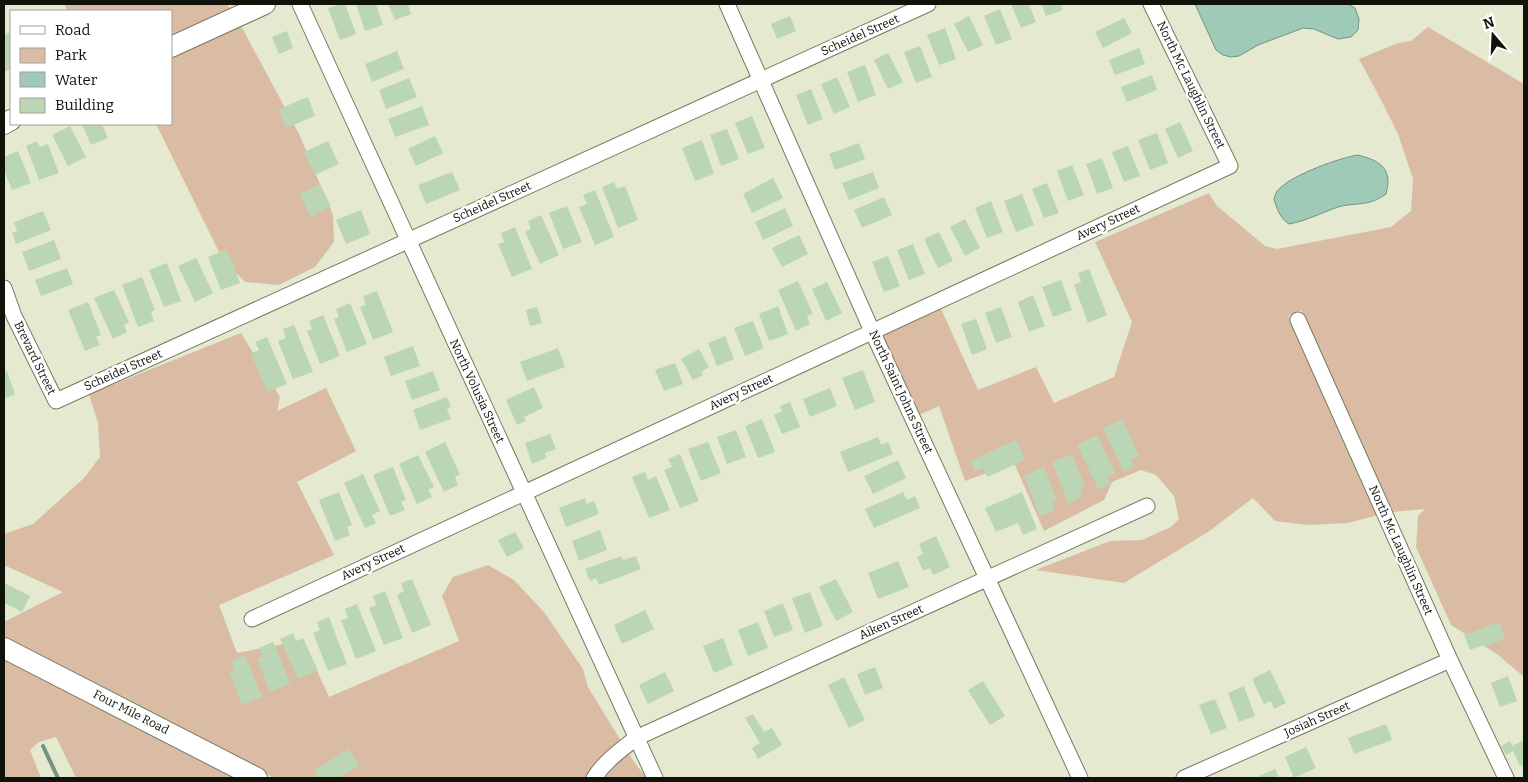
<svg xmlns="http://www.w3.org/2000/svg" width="1528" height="782" viewBox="0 0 1528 782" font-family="Bitter,serif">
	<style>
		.green { fill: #dabca4 }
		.water { fill: #9fcab7; stroke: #749383 }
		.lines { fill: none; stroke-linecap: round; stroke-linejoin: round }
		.stream { stroke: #749383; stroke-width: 4 }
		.building { fill: #bbd6b5 }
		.street-casing { stroke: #777a63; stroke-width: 17 }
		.secondary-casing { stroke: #777a63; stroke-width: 22 }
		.street { stroke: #fff; stroke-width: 15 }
		.secondary { stroke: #fff; stroke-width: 20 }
		.labels { text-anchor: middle; stroke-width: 5; stroke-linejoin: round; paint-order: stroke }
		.street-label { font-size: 12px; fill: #111209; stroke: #fff }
	</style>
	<rect width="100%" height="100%" fill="#e5e9cf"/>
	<path class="green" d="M 65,4 L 227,4 L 231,10 L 171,38 L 171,11 L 67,11 Z
		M 240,24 L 299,134 L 333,215 L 334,242 L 315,267 L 279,285 L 245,282 L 223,260 L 156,124 L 171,124 L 171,56 Z
		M 1428,27 L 1524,84 L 1524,677 L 1497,654 L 1451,625 L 1416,547 L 1418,516 L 1425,509 L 1392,512 L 1301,310 L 1289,316 L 1378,515 L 1348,523 L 1308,525 L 1275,521 L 1253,498 L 1208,532 L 1124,583 L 1036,570 L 1110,541 L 1142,540 L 1171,527 L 1179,519 L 1174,496 L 1156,475 L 1141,470 L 1112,482 L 1104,500 L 1044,531 L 1014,463 L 965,481 L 939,406 L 919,415 L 882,336 L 941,309 L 978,390 L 1036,367 L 1054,403 L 1114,377 L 1132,322 L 1095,242 L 1209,193 L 1217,206 L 1265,246 L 1277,249 L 1391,227 L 1411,211 L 1413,179 L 1398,134 L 1379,96 L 1359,59 L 1398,43 L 1411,41 Z
		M 241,333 L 280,397 L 277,411 L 326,388 L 356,451 L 297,482 L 334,555 L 219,605 L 237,653 L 303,640 L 329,697 L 459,641 L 442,596 L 453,577 L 488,565 L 514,580 L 544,612 L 583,669 L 588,687 L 621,741 L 594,764 L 585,778 L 274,778 L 4,639 L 4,622 L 63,592 L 4,565 L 4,534 L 33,524 L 84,478 L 100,457 L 98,423 L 89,394 Z
		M 4,656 L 242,778 L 76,778 L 56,737 L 39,742 L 30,750 L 41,778 L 4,778 Z
		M 629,754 L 637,766 L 647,778 L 603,778 L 620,761 Z"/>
	<path class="water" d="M 1195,4 L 1348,4 L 1355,8 L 1359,19 L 1358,30 L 1351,37 L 1338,39 L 1314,29 L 1303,28 L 1258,45 L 1239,56 L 1231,57 L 1223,55 L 1216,50 Z
		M 1358,155 C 1381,161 1393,169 1386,194 C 1368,207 1357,202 1338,207 C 1321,213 1306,221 1289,224 C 1280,218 1277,209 1274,199 C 1275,196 1276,191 1279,189 C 1292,175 1339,158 1358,155 Z"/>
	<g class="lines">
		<path class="stream" d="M 43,746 L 58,778"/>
	</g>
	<path class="building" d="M 341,4 L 345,4 L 356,34 L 340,40 L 328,8 Z
		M 356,4 L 376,4 L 383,25 L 365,31 Z
		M 388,4 L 408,4 L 411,14 L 395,20 Z
		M 1011,4 L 1029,4 L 1036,22 L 1021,28 Z
		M 1041,4 L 1061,4 L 1063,10 L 1046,16 Z
		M 1000,9 L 1012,39 L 996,45 L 984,16 Z
		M 790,16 L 796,31 L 777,39 L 771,24 Z
		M 969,16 L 983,45 L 968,52 L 954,24 Z
		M 1124,18 L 1132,33 L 1103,48 L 1095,32 Z
		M 945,28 L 956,59 L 939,65 L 927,35 Z
		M 287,31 L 293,48 L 279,54 L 272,37 Z
		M 11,32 L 11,69 L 4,72 L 4,35 Z
		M 920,46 L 932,77 L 916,83 L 904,52 Z
		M 1139,48 L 1145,64 L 1115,75 L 1109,60 Z
		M 397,51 L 404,69 L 372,82 L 365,64 Z
		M 888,53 L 903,82 L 888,89 L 874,60 Z
		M 865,65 L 876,95 L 858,102 L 847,72 Z
		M 1152,75 L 1157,90 L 1127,102 L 1121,87 Z
		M 837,77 L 850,107 L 834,114 L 821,84 Z
		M 409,78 L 417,97 L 386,109 L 379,90 Z
		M 811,89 L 823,119 L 808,125 L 796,95 Z
		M 308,97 L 315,116 L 286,128 L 279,109 Z
		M 422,106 L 429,125 L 395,137 L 388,119 Z
		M 752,116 L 765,148 L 748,154 L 735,123 Z
		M 1180,122 L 1193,151 L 1178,158 L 1165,129 Z
		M 82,124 L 102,124 L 108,138 L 91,145 Z
		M 70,126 L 86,157 L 68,166 L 52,135 Z
		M 727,129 L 739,159 L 721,166 L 710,135 Z
		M 1157,133 L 1168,163 L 1150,170 L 1138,140 Z
		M 435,136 L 443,153 L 416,166 L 408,149 Z
		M 702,140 L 714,174 L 695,181 L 682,148 Z
		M 37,141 L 40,147 L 48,144 L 59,173 L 39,180 L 26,146 Z
		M 328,141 L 339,164 L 315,175 L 304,152 Z
		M 859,143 L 865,159 L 835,170 L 829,154 Z
		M 1128,146 L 1140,176 L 1124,182 L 1112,152 Z
		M 18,151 L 31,183 L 12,190 L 4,170 L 4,157 Z
		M 1102,158 L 1113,188 L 1097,194 L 1086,164 Z
		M 1072,165 L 1084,195 L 1068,201 L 1057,171 Z
		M 452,172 L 460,190 L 426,204 L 418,185 Z
		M 873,172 L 879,188 L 849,200 L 842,183 Z
		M 773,178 L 783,198 L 752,213 L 743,194 Z
		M 614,182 L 617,189 L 625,186 L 638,220 L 618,228 L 602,187 Z
		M 1047,183 L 1059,213 L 1044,218 L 1032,189 Z
		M 320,184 L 331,206 L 311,217 L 300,194 Z
		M 595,190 L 614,237 L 595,245 L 579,207 L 587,204 L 583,195 Z
		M 1022,194 L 1034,225 L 1016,232 L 1004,201 Z
		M 884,197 L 892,215 L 862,228 L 854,210 Z
		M 991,201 L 1003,232 L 987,238 L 975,208 Z
		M 567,206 L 582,242 L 563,249 L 549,213 Z
		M 785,208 L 793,226 L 763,240 L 755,222 Z
		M 361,210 L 370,234 L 346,244 L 336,220 Z
		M 43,211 L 51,230 L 16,244 L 12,233 L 17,231 L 14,222 Z
		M 541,215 L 559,255 L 540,264 L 525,232 L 531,229 L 528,221 Z
		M 965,219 L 980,248 L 965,256 L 950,227 Z
		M 515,227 L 532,269 L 512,277 L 498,244 L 504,242 L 501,233 Z
		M 939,232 L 953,261 L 938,268 L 924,239 Z
		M 799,235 L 808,254 L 782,267 L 772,248 Z
		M 54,240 L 61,259 L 29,271 L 22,252 Z
		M 913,244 L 925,274 L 909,280 L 897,250 Z
		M 227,249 L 240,283 L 221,290 L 208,257 Z
		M 888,256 L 900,286 L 884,292 L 872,262 Z
		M 196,258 L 213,293 L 195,302 L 178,266 Z
		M 167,263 L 181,301 L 164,307 L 149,270 Z
		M 67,268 L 73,284 L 41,296 L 35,280 Z
		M 1089,269 L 1107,315 L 1088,323 L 1074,285 L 1081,282 L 1078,273 Z
		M 142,277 L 155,310 L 151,312 L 154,321 L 138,327 L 122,285 Z
		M 1061,280 L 1072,310 L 1053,317 L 1042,287 Z
		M 798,281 L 813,314 L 807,316 L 810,324 L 796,331 L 778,290 Z
		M 827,282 L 842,313 L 826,321 L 812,289 Z
		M 114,290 L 129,322 L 124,325 L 127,332 L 113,339 L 94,298 Z
		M 377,291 L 393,332 L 373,340 L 360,307 L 366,305 L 363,296 Z
		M 1033,295 L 1045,326 L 1029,332 L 1018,302 Z
		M 88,302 L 101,335 L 96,337 L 100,345 L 85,351 L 68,310 Z
		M 350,303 L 367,344 L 347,352 L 334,319 L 339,317 L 336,309 Z
		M 778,306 L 788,334 L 769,341 L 759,314 Z
		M 537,307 L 542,323 L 530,326 L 526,310 Z
		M 1001,307 L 1012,337 L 996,343 L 985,313 Z
		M 323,315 L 340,356 L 320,364 L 307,331 L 312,329 L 309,321 Z
		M 976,319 L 987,349 L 972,355 L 961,324 Z
		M 753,321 L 764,348 L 745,356 L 734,328 Z
		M 294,325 L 313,372 L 293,379 L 278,341 L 286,338 L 283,329 Z
		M 725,336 L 734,359 L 717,366 L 708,343 Z
		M 267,337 L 287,384 L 267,392 L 251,353 L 259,350 L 255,342 Z
		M 413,346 L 420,366 L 391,376 L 384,357 Z
		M 558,348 L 565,367 L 527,381 L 520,362 Z
		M 699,349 L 709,367 L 701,372 L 703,375 L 693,380 L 681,359 Z
		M 675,363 L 683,384 L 664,391 L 655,370 Z
		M 863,370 L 875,402 L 855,410 L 842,378 Z
		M 7,371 L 15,394 L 4,399 L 4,372 Z
		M 433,371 L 440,390 L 412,400 L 405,381 Z
		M 534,387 L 543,408 L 524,417 L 526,421 L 517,425 L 506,400 Z
		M 830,388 L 837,406 L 810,417 L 803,399 Z
		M 447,397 L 451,407 L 447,409 L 451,419 L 420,430 L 413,410 Z
		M 790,402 L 800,427 L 782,434 L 774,415 L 782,411 L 780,406 Z
		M 762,419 L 775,452 L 758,458 L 745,426 Z
		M 1122,419 L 1139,456 L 1131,460 L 1135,467 L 1124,472 L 1103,428 Z
		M 736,430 L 746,457 L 727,464 L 717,437 Z
		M 550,434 L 556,449 L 545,453 L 546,458 L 532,464 L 525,443 Z
		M 1097,435 L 1115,473 L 1107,477 L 1110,484 L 1099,490 L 1077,445 Z
		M 878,437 L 881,445 L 888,442 L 893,454 L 848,472 L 840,452 Z
		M 1016,440 L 1025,460 L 987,477 L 983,468 L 975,472 L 970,461 Z
		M 445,442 L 460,474 L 455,477 L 458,485 L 444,492 L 425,452 Z
		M 708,442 L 721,473 L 701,481 L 688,449 Z
		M 680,454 L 699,501 L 680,508 L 664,470 L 672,467 L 668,459 Z
		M 1072,454 L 1085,487 L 1080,489 L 1083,497 L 1068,503 L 1052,462 Z
		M 418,455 L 434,487 L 428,490 L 432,497 L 417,504 L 399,464 Z
		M 898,460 L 906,478 L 873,494 L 864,476 Z
		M 393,467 L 406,500 L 401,502 L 405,510 L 390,516 L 373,475 Z
		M 1044,467 L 1057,500 L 1052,501 L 1055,510 L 1040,516 L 1024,475 Z
		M 645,472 L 648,480 L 656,476 L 670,510 L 649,518 L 632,477 Z
		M 363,474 L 380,511 L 372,515 L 376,523 L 365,528 L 344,483 Z
		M 339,492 L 352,525 L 347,527 L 350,535 L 335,541 L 319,500 Z
		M 903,492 L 907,500 L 915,496 L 920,508 L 874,528 L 865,509 Z
		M 1022,492 L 1037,529 L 1023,535 L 1018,523 L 996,532 L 985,508 Z
		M 585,498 L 587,504 L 594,501 L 599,514 L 566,527 L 559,508 Z
		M 600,530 L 607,550 L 579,561 L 572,541 Z
		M 515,532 L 524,548 L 507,557 L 498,540 Z
		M 936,536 L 950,567 L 933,575 L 930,568 L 923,571 L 917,557 L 923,554 L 919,544 Z
		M 621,556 L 623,560 L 636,556 L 641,569 L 599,585 L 596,578 L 590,581 L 585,569 Z
		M 898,561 L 909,587 L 878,599 L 868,573 Z
		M 412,579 L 431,625 L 412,633 L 397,595 L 404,591 L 401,583 Z
		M 836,579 L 853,612 L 836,621 L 819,587 Z
		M 4,583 L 30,596 L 22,612 L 4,603 Z
		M 385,591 L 403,638 L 384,645 L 369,608 L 376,605 L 373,596 Z
		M 810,592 L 823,626 L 805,633 L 792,598 Z
		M 783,603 L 793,630 L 774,637 L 764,611 Z
		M 357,604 L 376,651 L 356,659 L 341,620 L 348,618 L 345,609 Z
		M 645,610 L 654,629 L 622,644 L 614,625 Z
		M 329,617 L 347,664 L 328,671 L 313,633 L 320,630 L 317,622 Z
		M 758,622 L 768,648 L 748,656 L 738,630 Z
		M 1499,622 L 1505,639 L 1484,647 L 1483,645 L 1470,650 L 1464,635 Z
		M 293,633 L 296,641 L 303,638 L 318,670 L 298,679 L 280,639 Z
		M 723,638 L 733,665 L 714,673 L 703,646 Z
		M 273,642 L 290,683 L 270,692 L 257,659 L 263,656 L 259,648 Z
		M 245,655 L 262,697 L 242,705 L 229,671 L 234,669 L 231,661 Z
		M 875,667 L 883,688 L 865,695 L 857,674 Z
		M 1270,670 L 1286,703 L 1274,709 L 1271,701 L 1264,704 L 1252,679 Z
		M 665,672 L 674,691 L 648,704 L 639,685 Z
		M 1508,676 L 1517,701 L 1500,707 L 1491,683 Z
		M 844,677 L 865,720 L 849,728 L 828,685 Z
		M 983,681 L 1005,716 L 990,725 L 968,690 Z
		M 1244,686 L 1255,716 L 1239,722 L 1228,693 Z
		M 1215,699 L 1227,728 L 1211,734 L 1199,705 Z
		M 753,714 L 764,732 L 772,728 L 782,745 L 758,759 L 752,748 L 760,743 L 745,718 Z
		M 1386,724 L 1392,740 L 1354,754 L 1348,738 Z
		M 1524,740 L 1524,764 L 1520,766 L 1513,751 L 1506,755 L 1501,746 L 1510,741 L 1512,746 Z
		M 1306,747 L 1316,768 L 1294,778 L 1285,757 Z
		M 348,749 L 359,765 L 339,778 L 319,778 L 314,771 Z
		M 1275,769 L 1279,778 L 1260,778 L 1259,776 Z"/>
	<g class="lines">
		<defs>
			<path id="street" d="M 300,4 L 655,778
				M 727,4 L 872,331 L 1080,778
				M 4,288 L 14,316 L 56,401 L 928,4
				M 1298,320 L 1450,660 L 1506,778
				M 252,619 L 1230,166 L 1151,4
				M 594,778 C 605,761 621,750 636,738 L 1147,506
				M 1184,778 L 1450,660"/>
			<path id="secondary" d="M 171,47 L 265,4
				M 4,124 L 11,120
				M 4,648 L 257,778"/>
		</defs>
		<use href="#street" class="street-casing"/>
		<use href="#secondary" class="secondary-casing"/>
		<use href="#street" class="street"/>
		<use href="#secondary" class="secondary"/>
	</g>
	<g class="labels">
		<g class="street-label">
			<text transform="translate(860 35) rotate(-24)" y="4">Scheidel Street</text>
			<text transform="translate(1191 85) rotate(64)" y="4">North Mc Laughlin Street</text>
			<text transform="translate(492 202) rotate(-24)" y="4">Scheidel Street</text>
			<text transform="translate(1108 222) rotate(-25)" y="4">Avery Street</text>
			<text transform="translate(35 358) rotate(64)" y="4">Brevard Street</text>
			<text transform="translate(123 370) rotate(-24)" y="4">Scheidel Street</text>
			<text transform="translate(477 391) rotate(65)" y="4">North Volusia Street</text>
			<text transform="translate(741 392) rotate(-25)" y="4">Avery Street</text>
			<text transform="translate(901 392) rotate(65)" y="4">North Saint Johns Street</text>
			<text transform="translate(1401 550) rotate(66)" y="4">North Mc Laughlin Street</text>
			<text transform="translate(373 562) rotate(-25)" y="4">Avery Street</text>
			<text transform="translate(891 622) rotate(-24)" y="4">Aiken Street</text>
			<text transform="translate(131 712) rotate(27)" y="4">Four Mile Road</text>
			<text transform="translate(1317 719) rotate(-24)" y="4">Josiah Street</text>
		</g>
	</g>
	<rect width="1528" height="782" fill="none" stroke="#111209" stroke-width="10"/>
	<rect x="10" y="10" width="162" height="115" fill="#ffffff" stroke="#a0a09d"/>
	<rect x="20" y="26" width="25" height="8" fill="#ffffff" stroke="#a0a09d"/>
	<text x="55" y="35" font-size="15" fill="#111209">Road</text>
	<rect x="20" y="48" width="25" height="15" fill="#dabca4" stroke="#a0a09d"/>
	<text x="55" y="60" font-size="15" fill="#111209">Park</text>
	<rect x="20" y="72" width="25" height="15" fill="#9fcab7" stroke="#a0a09d"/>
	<text x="55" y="85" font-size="15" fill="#111209">Water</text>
	<rect x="20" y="98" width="25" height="15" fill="#bbd6b5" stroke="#a0a09d"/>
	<text x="55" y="110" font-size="15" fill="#111209">Building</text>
	<g transform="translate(1493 35) rotate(341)" stroke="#ffffff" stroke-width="4" paint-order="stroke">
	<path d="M0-4L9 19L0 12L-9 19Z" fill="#111209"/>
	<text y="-8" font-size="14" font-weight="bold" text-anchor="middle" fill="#111209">N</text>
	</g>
</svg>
